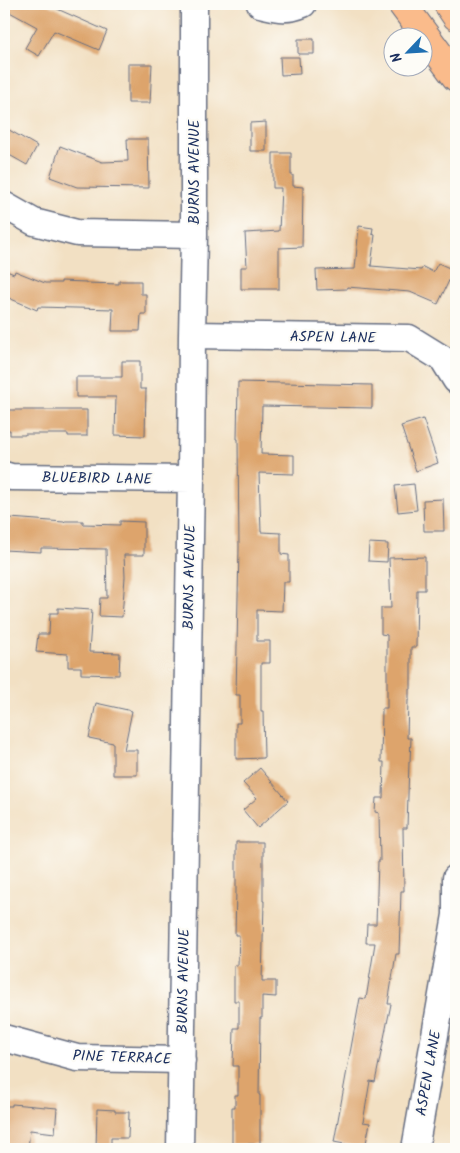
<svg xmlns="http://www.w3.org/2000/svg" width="460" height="1153" viewBox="0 0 460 1153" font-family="Kalam,sans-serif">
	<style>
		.building { fill: #dda46c }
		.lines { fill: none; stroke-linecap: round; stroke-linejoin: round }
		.minor-casing { stroke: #666d81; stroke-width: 29 }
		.major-casing { stroke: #666d81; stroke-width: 30 }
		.minor { stroke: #fff; stroke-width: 26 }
		.major { stroke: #fabb8b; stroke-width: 28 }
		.labels { text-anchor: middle; stroke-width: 4.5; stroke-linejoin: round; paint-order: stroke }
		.street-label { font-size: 15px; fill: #1b2f5e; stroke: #fdfcf7 }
	</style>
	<rect width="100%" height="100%" fill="#fdfcf7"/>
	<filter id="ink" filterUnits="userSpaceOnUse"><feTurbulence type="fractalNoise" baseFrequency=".02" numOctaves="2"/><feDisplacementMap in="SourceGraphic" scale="10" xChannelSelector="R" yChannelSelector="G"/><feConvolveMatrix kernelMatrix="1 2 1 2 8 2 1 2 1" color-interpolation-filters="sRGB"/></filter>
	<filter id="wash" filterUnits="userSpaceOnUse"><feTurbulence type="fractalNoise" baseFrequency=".0096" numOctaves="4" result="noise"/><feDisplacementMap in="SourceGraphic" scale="20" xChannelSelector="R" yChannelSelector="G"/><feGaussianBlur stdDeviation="1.12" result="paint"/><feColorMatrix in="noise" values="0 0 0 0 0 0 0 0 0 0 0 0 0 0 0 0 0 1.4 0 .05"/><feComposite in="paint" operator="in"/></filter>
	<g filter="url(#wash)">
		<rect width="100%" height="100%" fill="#f2e0c3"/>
		<g id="blocks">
			<path class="building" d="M 4,4 L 46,4 L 107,31 L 99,50 L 54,31 L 39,56 L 25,48 L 37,27 L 4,9 Z
				M 298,39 L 314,39 L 314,54 L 298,54 Z
				M 280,57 L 299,57 L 300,74 L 281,75 Z
				M 128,64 L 152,64 L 150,103 L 128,103 Z
				M 266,122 L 266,151 L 250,151 L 250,123 Z
				M 4,127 L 37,146 L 27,165 L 4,152 Z
				M 127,139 L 148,139 L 149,188 L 77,187 L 50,177 L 60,146 L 102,162 L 128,161 Z
				M 273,153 L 291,153 L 291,175 L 293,175 L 293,186 L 303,187 L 302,247 L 279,248 L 279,289 L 241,289 L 241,267 L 247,267 L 245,233 L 279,231 L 281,188 L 273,188 Z
				M 359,226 L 373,228 L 372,234 L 375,235 L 371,266 L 421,270 L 423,267 L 433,272 L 438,263 L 454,270 L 438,304 L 410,292 L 347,287 L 347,289 L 317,290 L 316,270 L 355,269 Z
				M 4,270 L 14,274 L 15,271 L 45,283 L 61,283 L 61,281 L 86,282 L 86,283 L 119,284 L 119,281 L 141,281 L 141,294 L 146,294 L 146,314 L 141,314 L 140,331 L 112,331 L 113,309 L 38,307 L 37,310 L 4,296 Z
				M 122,361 L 140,361 L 140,389 L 146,389 L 145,436 L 115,435 L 116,397 L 76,397 L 76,377 L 122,377 Z
				M 238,382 L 372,385 L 372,408 L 262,406 L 261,454 L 294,455 L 294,474 L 259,473 L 261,532 L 281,533 L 281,554 L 289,555 L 289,582 L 283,582 L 282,611 L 257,610 L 257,641 L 270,641 L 270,663 L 261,663 L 261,711 L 263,711 L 264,758 L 236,759 L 236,723 L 240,723 L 240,695 L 236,695 L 239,548 L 238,439 L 237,439 Z
				M 4,410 L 87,410 L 87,436 L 68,436 L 68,434 L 25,434 L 25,435 L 10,435 L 10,430 L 4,430 Z
				M 423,419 L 438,463 L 416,471 L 401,426 Z
				M 414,484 L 417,510 L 398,512 L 395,486 Z
				M 443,499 L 444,531 L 424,531 L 423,500 Z
				M 10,518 L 64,522 L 65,521 L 83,521 L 83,524 L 120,525 L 120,521 L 144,522 L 144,555 L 124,555 L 125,577 L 122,617 L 99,616 L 100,598 L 107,598 L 106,549 L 41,548 L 41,552 L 4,550 L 4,524 L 9,525 Z
				M 369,543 L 388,544 L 387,562 L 368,561 Z
				M 425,557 L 425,590 L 417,590 L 416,647 L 411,647 L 411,689 L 409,689 L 409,700 L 408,700 L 407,738 L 411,738 L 410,762 L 409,762 L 407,828 L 403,828 L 404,891 L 401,891 L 399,954 L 396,954 L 388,1004 L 391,1004 L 375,1082 L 370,1081 L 363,1122 L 370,1123 L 365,1148 L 334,1142 L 360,998 L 366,999 L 375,943 L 366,943 L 367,924 L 376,924 L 378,861 L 380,861 L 379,813 L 375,812 L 376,798 L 383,798 L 384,762 L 381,762 L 382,708 L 387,708 L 387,635 L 381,634 L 381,608 L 391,608 L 389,558 Z
				M 58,608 L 92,610 L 89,652 L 120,653 L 119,675 L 81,674 L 81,667 L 68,667 L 68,654 L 36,652 L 38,634 L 49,634 L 50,613 L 58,613 Z
				M 96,703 L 132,711 L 124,750 L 137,750 L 137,775 L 113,775 L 113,743 L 89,738 Z
				M 260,768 L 288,801 L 258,828 L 243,810 L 257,798 L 243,783 Z
				M 236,842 L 263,842 L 263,901 L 264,901 L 262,981 L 276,981 L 276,997 L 262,996 L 262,1018 L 260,1018 L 259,1095 L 260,1095 L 260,1144 L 232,1144 L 232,1107 L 235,1107 L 235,1095 L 238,1095 L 238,1066 L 233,1066 L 234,1028 L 239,1028 L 239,1001 L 234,1001 L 234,965 L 238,965 L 239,935 L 235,935 L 236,890 Z
				M 12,1104 L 57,1108 L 55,1133 L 30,1130 L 28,1149 L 4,1149 L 4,1116 L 6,1106 L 12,1106 Z
				M 97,1109 L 115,1110 L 115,1112 L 129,1112 L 128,1138 L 111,1138 L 111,1149 L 96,1149 Z"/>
		</g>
	</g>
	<g filter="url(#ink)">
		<use href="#blocks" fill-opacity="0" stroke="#666d81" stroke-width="1"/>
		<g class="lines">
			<defs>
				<path id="minor" d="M 260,4 C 277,8 286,11 303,4
					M 4,205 L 34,222 L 77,233 L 194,235
					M 192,335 L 409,338 L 443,359 L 456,380
					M 4,475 L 11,477 L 191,479
					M 4,1038 L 77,1058 L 182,1060
					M 180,1149 L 191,479 L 192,335 L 194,235 L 194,4
					M 415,1149 L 456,915 L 456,878"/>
				<path id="major" d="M 402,4 L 456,77
					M 448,4 L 456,16"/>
			</defs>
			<use href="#minor" class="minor-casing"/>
			<use href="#major" class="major-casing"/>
			<use href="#minor" class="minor"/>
			<use href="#major" class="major"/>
		</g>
	</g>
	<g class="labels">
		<g class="street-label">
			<text transform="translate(194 172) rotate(-90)" y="5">BURNS AVENUE</text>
			<text transform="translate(333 337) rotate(1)" y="5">ASPEN LANE</text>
			<text transform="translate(97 478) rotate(1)" y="5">BLUEBIRD LANE</text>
			<text transform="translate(189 577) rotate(-89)" y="5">BURNS AVENUE</text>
			<text transform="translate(183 981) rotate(-89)" y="5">BURNS AVENUE</text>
			<text transform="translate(122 1057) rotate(2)" y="5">PINE TERRACE</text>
			<text transform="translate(428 1073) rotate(-80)" y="5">ASPEN LANE</text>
		</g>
	</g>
	<rect width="460" height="1153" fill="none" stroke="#fdfcf7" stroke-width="20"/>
	<g transform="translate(408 52) rotate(245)"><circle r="24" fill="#fdfcf7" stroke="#a3aaba"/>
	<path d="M0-4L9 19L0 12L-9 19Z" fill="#1f6fb2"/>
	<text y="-8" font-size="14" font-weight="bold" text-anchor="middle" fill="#1b2f5e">N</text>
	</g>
</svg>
